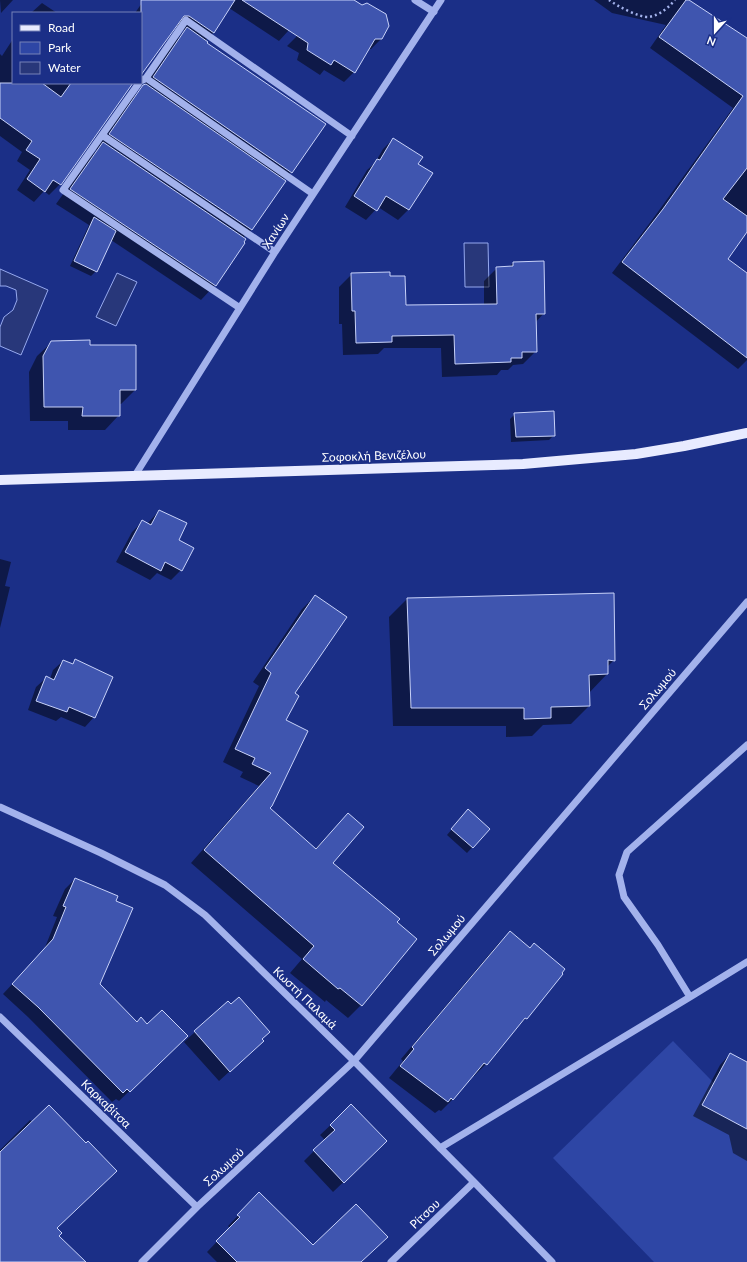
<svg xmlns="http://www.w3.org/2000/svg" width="747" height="1262" viewBox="0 0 747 1262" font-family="Lato,sans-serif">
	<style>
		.green { fill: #2e46a5 }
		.water { fill: #28377a; stroke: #96a9ee }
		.shadow { fill: #0007 }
		.building { fill: #3f55af; stroke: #c8d2f9 }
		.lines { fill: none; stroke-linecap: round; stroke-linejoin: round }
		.path { stroke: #a3b2ec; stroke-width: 2.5; stroke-dasharray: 2 3; stroke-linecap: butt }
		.minor { stroke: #a3b2ec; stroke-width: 7 }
		.major { stroke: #e8ebff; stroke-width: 10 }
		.labels { text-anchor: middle; stroke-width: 3; stroke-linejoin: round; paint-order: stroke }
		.street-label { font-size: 12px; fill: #fff; stroke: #1b2f87 }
	</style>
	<rect width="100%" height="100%" fill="#1b2f87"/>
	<path class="green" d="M 673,1041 L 747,1117 L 747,1262 L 654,1262 L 553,1158 Z"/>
	<path class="water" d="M 464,243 L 488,243 L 489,287 L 465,287 Z
		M 0,269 L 48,290 L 21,355 L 0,346 L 0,327 L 4,317 L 13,310 L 17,300 L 16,290 L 6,286 L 0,286 Z
		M 117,273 L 137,282 L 116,326 L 96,317 Z"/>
	<path class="shadow" d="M 0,0 L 13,0 L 1,13 Z
		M 144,0 L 310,0 L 289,30 L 279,41 L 229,8 L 213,33 L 205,41 L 206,44 L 325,124 L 291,172 L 283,180 L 284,181 L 251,230 L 243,238 L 215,285 L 201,300 L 111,240 L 96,271 L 91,276 L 70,266 L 89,225 L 56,204 L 89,158 L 97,150 L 95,149 L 129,101 L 141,89 L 173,43 L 185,31 L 178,26 L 175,26 L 141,74 L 141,13 L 135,13 Z
		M 594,0 L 687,0 L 747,39 L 747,230 L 727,259 L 747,274 L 747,360 L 738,369 L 612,273 L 652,220 L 733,108 L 650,48 L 666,25 L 612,13 Z
		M 354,2 L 382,38 L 371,49 L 368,49 L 354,72 L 344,82 L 324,70 L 320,75 L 297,60 L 299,53 L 287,46 L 297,36 Z
		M 42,3 L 57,13 L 31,13 Z
		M 13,39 L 13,83 L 132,83 L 60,184 L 49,195 L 44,191 L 34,202 L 17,190 L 30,170 L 17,161 L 22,152 L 0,136 L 0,54 L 2,56 Z
		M 393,139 L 416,164 L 431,174 L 408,210 L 398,220 L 378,207 L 366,220 L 345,207 L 367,170 L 375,163 L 383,149 Z
		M 513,263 L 544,313 L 535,323 L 536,351 L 523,364 L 513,365 L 508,370 L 501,370 L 497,375 L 442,377 L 441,348 L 384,348 L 378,354 L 343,355 L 342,324 L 339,324 L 339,287 L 352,274 L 389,277 L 405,306 L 484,305 L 484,281 L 497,268 L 509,267 Z
		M 52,342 L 89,346 L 135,390 L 121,404 L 119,404 L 119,415 L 105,430 L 68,430 L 68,421 L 30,421 L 29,372 L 37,356 Z
		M 515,414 L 554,435 L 549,440 L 511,442 L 510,419 Z
		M 159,511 L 178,540 L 181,570 L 171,580 L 157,573 L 150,580 L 116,562 L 132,532 L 142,522 L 147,524 Z
		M 0,559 L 11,562 L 5,586 L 10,587 L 0,628 Z
		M 315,596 L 294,694 L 285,721 L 268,808 L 315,849 L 335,828 L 331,863 L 396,923 L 416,939 L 361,1005 L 348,1018 L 326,1000 L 325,1002 L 290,973 L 302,959 L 191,863 L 259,786 L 240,777 L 243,772 L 223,762 L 259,686 L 253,682 L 302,609 Z
		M 407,599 L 614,660 L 607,667 L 607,674 L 589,693 L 589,706 L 571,724 L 543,725 L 532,736 L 506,737 L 506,726 L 393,726 L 389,617 Z
		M 76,660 L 94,717 L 85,727 L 61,717 L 56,721 L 28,710 L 36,687 L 46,678 L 50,679 L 53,670 L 63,661 L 72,664 Z
		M 463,816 L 489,829 L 467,853 L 447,835 Z
		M 75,879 L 115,902 L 99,985 L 137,1023 L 147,1025 L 176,1046 L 119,1101 L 116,1099 L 112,1102 L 28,1017 L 3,994 L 44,950 L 57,917 L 53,916 L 65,889 Z
		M 510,932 L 560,973 L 526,1018 L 514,1030 L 486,1064 L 474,1076 L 473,1075 L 452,1100 L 441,1111 L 439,1110 L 435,1113 L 389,1078 L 403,1061 L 401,1059 L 498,944 Z
		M 228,1002 L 263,1041 L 219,1081 L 184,1042 Z
		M 730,1054 L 747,1064 L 747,1161 L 733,1153 L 729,1135 L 693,1116 L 720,1065 Z
		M 351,1106 L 376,1151 L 333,1192 L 304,1161 L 325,1140 L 320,1135 Z
		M 30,1120 L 33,1122 L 58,1236 L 85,1262 L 0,1262 L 0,1150 Z
		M 259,1194 L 313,1247 L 360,1262 L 217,1262 L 207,1252 L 230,1228 L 228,1226 Z"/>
	<path class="building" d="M 141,0 L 235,0 L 214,33 L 189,16 L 184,16 L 141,75 Z
		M 242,0 L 354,0 L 362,5 L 367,3 L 386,14 L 389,26 L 382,39 L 375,39 L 355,73 L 334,60 L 331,65 L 307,50 L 308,43 Z
		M 686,0 L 689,0 L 747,38 L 747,168 L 723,199 L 747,216 L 747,232 L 728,259 L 747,273 L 747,358 L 622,262 L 663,209 L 743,96 L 659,37 Z
		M 187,27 L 208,42 L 207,43 L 326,124 L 292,173 L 153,77 Z
		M 0,83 L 42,83 L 61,97 L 71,83 L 133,83 L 61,185 L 53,180 L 45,192 L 27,179 L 40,159 L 26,150 L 32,141 L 0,118 Z
		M 146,84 L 286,181 L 252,230 L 109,134 L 143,85 Z
		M 393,138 L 423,157 L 418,164 L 433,173 L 409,210 L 386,196 L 377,211 L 354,196 L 377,159 L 380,160 Z
		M 103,142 L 246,239 L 244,242 L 245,243 L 216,286 L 70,189 Z
		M 94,217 L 116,231 L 97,272 L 74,261 Z
		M 544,261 L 545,314 L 536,314 L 537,352 L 522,352 L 522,358 L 511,358 L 511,362 L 455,364 L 454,335 L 392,336 L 392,342 L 356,343 L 355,311 L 352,311 L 351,273 L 390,272 L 390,276 L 405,276 L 406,305 L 497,304 L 496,267 L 513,266 L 513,262 Z
		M 90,340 L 90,345 L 136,345 L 136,390 L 120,390 L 120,416 L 82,416 L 83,407 L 44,407 L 43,356 L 51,341 Z
		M 554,411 L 555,436 L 516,437 L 514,413 Z
		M 159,510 L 187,523 L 179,540 L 194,548 L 182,571 L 165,562 L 161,571 L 125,552 L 142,520 L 151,525 Z
		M 614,593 L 615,661 L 608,660 L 608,674 L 589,675 L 590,706 L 551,707 L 551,718 L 524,719 L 524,708 L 411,708 L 407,598 Z
		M 315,595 L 347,617 L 295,693 L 299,696 L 286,720 L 308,731 L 272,806 L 270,808 L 316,849 L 348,813 L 364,827 L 333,863 L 400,919 L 397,922 L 417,939 L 362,1006 L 340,988 L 338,989 L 303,959 L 314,946 L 204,850 L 271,773 L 252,764 L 255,758 L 235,749 L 271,673 L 265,668 Z
		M 75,659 L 113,677 L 95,718 L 69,707 L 67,712 L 36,701 L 46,676 L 54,680 L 63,660 L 73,664 Z
		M 468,809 L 490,829 L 473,848 L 451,829 Z
		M 75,878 L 118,896 L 116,901 L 133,908 L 100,984 L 137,1022 L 141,1017 L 147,1024 L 162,1010 L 188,1036 L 130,1092 L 127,1089 L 123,1093 L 38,1007 L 12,984 L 53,939 L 66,907 L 63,906 Z
		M 510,931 L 530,948 L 534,943 L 565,969 L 562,973 L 563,974 L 527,1019 L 525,1018 L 487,1065 L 484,1063 L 453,1100 L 451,1098 L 448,1102 L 400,1066 L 414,1049 L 412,1047 Z
		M 239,997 L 270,1032 L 262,1039 L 264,1041 L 230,1072 L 194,1031 L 228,1001 L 231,1004 Z
		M 730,1053 L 747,1062 L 747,1129 L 702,1105 Z
		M 351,1104 L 387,1141 L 344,1183 L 313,1150 L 335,1130 L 330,1125 Z
		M 49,1105 L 86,1143 L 88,1141 L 117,1171 L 57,1228 L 62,1233 L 59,1236 L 86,1262 L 0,1262 L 0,1152 Z
		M 259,1192 L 313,1245 L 356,1204 L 388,1237 L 361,1262 L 237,1262 L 216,1241 L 240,1217 L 237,1215 Z"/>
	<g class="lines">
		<path class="path" d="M 609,0 C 617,6 640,18 649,17 C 660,15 668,8 675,0"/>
		<path class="minor" d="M 415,0 L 434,12
			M 146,78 L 186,20 L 352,136
			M 143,80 L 146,78 L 313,194
			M 139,83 L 63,190 L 240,308
			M 102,135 L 275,252
			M 134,477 L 275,252 L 441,0
			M 747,745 L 627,852 L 619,875 L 624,897 L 658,945 L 690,997 L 747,962
			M 0,807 L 101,853 L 165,885 L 205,915 L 354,1061 L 474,1182 L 552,1262
			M 0,1017 L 197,1207
			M 440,1148 L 690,997
			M 142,1262 L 197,1207 L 354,1061 L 747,602
			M 391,1262 L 474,1182"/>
		<path class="major" d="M 0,480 L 523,464 L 636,454 L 684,446 L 747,433"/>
	</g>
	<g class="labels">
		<g class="street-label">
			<text transform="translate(276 231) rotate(-57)" y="4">Χανίων</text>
			<text transform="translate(374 456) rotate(-2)" y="4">Σοφοκλή Βενιζέλου</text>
			<text transform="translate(658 689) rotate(-50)" y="4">Σολωμού</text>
			<text transform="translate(447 935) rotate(-50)" y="4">Σολωμού</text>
			<text transform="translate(305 998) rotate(44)" y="4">Κωστή Παλαμά</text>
			<text transform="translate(106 1104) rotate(44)" y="4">Καρκαβίτσα</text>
			<text transform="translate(224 1167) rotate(-43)" y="4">Σολωμού</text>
			<text transform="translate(425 1214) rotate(-44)" y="4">Ρίτσου</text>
		</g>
	</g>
	<rect x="12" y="12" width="130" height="72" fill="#1b2f87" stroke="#7682b7"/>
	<rect x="20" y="25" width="20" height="6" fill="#e8ebff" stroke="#7682b7"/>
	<text x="48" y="32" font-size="12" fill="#ffffff">Road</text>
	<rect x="20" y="42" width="20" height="12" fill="#2e46a5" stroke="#7682b7"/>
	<text x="48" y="52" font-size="12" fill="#ffffff">Park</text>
	<rect x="20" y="62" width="20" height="12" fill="#28377a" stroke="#7682b7"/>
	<text x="48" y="72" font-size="12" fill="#ffffff">Water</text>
	<g transform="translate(715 32) rotate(201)" stroke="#1b2f87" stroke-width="3" paint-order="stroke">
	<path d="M0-3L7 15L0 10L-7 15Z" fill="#ffffff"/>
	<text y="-6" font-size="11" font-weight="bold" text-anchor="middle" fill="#ffffff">N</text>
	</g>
</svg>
